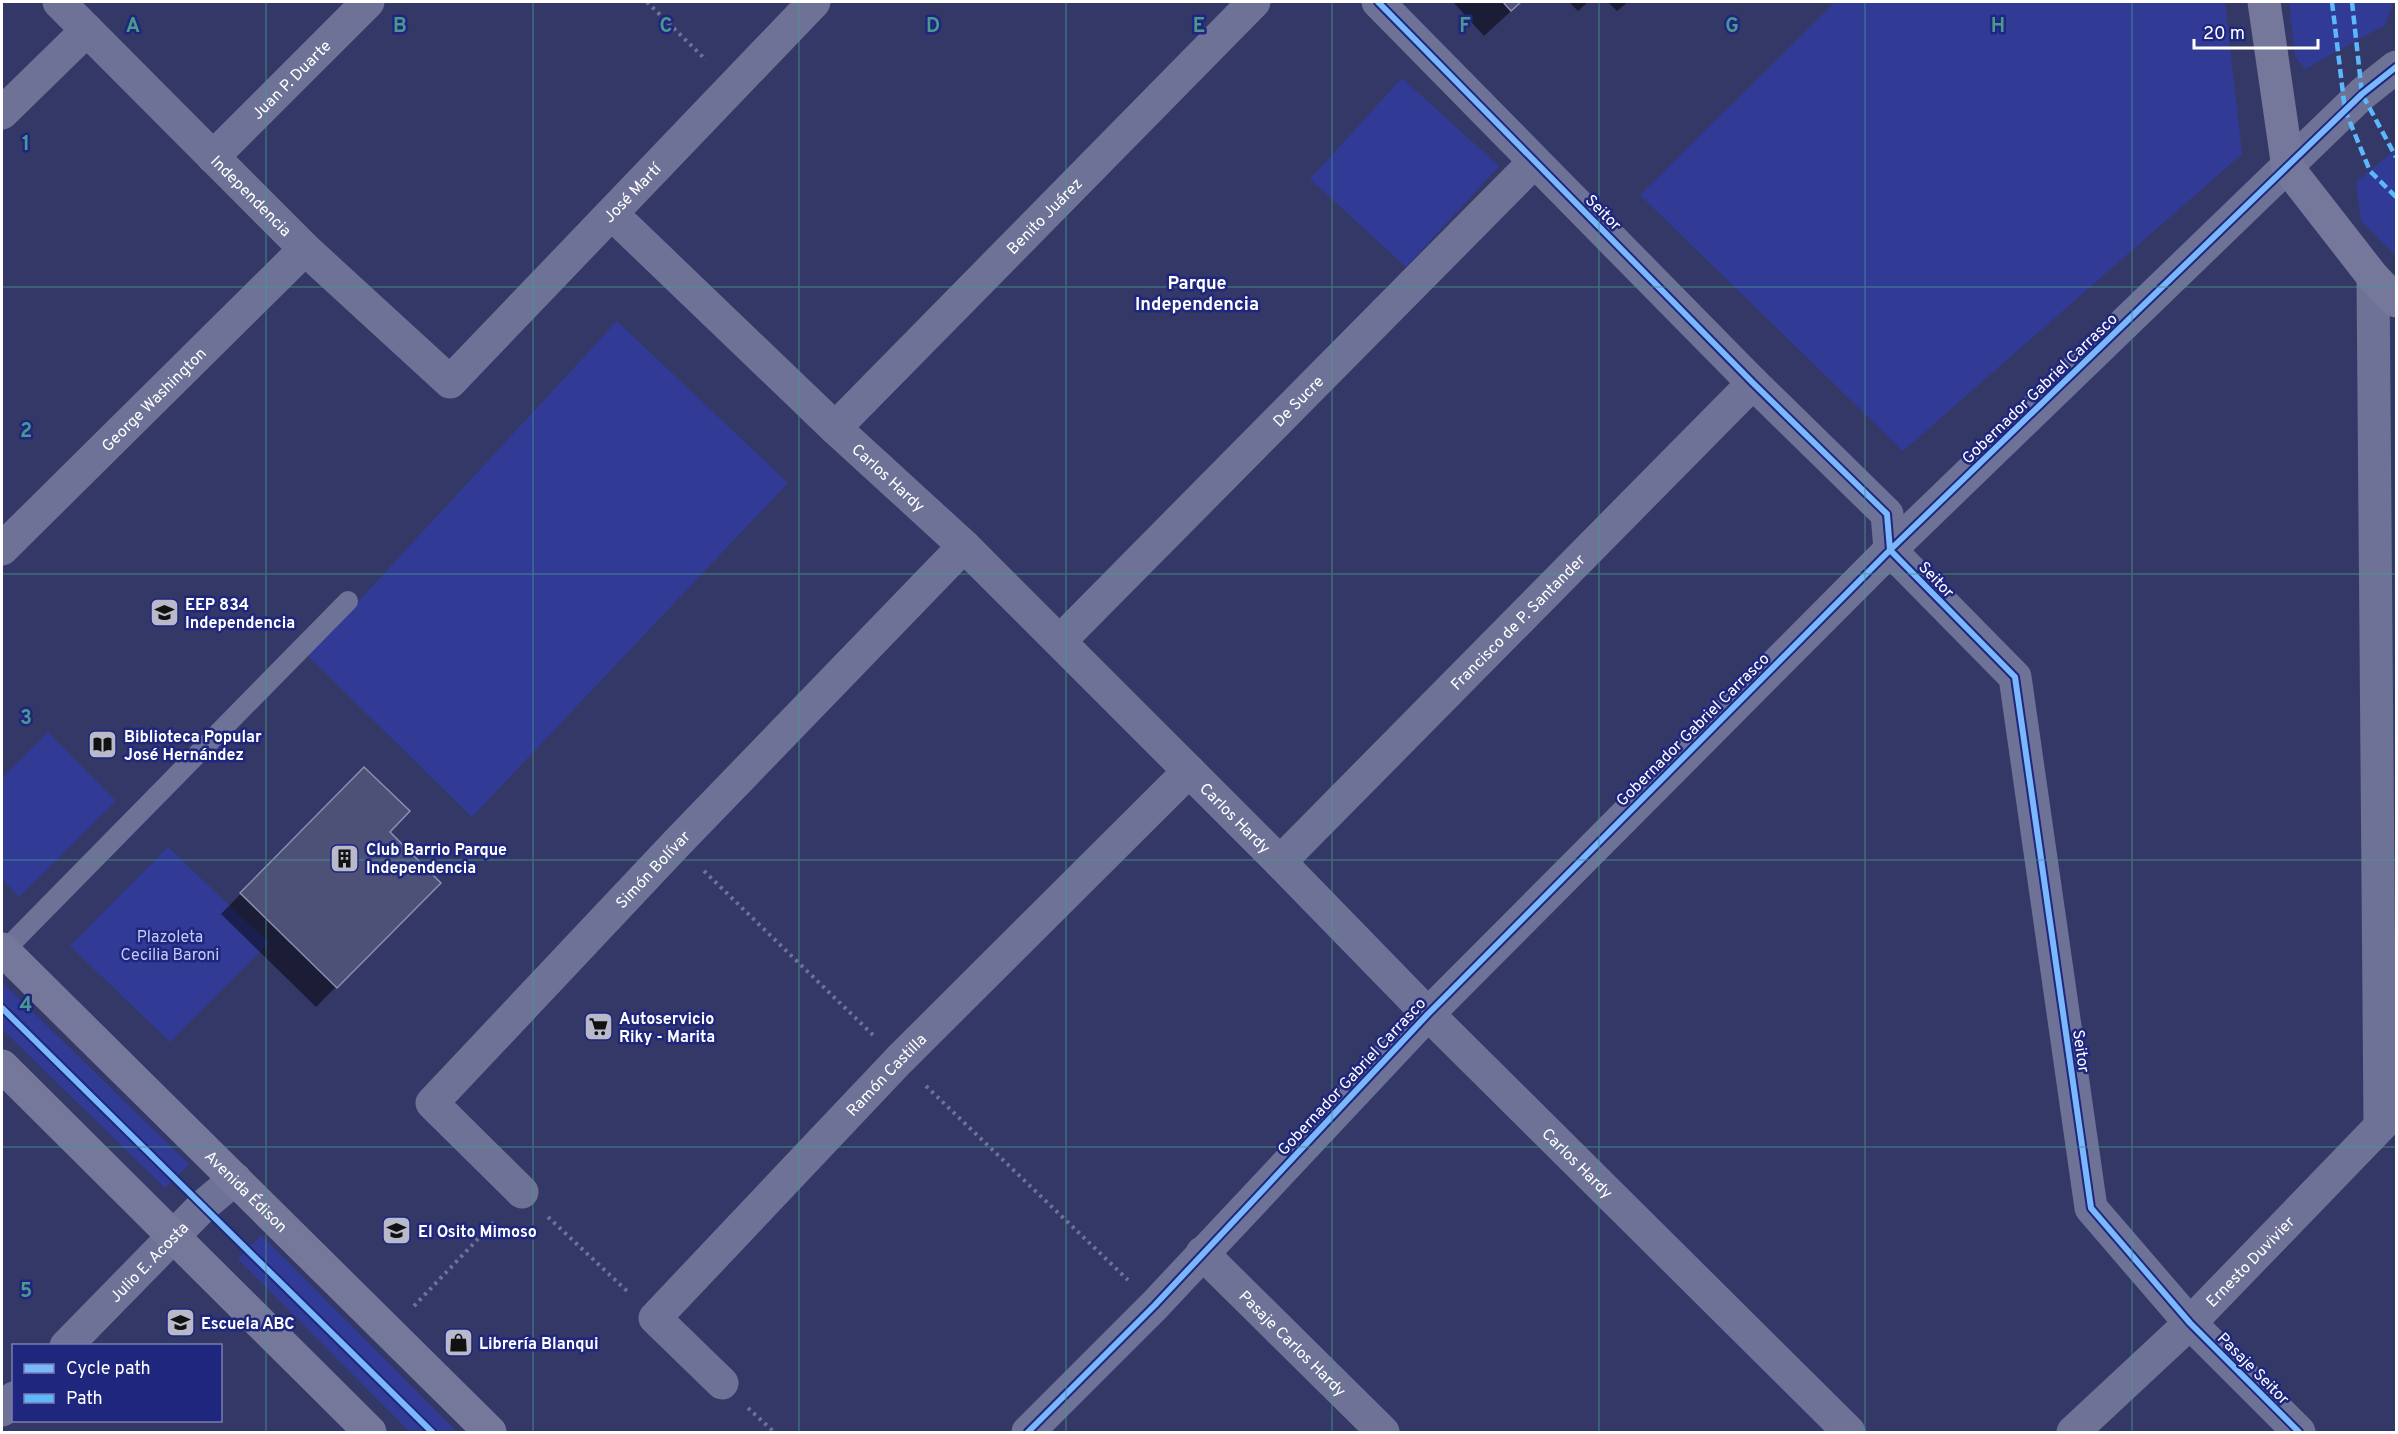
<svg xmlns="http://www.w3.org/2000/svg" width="2398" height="1434" viewBox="0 0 2398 1434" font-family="Overpass,sans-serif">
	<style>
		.green { fill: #313b95 }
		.shadow { fill: #0007 }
		.building { fill: #4d5178; stroke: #8c8fad; stroke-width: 1.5 }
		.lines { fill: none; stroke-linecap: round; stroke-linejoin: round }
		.path { stroke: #6e7296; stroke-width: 4; stroke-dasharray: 3 4.5; stroke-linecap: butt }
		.lane { stroke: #6e7296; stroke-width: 20 }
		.street { stroke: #6e7296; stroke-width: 33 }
		.secondary { stroke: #75789a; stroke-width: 33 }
		.quiet { stroke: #5cb8fa; stroke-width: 4.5; stroke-dasharray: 9 4.5; stroke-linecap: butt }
		.cycleway-casing { stroke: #1e277d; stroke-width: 10 }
		.cycleway { stroke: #7ab7fb; stroke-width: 6 }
		.grid { fill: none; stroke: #4b9892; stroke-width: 1.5; stroke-opacity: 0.55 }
		.labels { text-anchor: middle; stroke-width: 5; stroke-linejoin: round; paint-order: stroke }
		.street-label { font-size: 16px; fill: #fff; stroke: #1e277d }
		.poi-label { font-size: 16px; font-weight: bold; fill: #fff; stroke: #1e277d; text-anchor: start }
		.park-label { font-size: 16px; fill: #c4caf6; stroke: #1e277d }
		.neighbourhood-label { font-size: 18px; font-weight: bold; fill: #fff; stroke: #1e277d }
		.grid-label { font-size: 20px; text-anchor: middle; font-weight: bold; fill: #4b9892; stroke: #1e277d; stroke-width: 5; stroke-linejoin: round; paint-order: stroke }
	</style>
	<rect width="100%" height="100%" fill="#343867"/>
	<path class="green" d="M 1835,2 L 2225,2 L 2242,154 L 1903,451 L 1640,195 Z
		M 2289,2 L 2393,2 L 2385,25 L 2305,69 L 2295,56 Z
		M 1402,78 L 1499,166 L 1406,267 L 1310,179 Z
		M 2396,149 L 2396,256 L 2361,221 L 2356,182 Z
		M 617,321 L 788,483 L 472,817 L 308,656 Z
		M 48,732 L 116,801 L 19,897 L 2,879 L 2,778 Z
		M 168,847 L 269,943 L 170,1042 L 70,946 Z
		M 2,982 L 189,1164 L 165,1188 L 2,1029 Z
		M 261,1235 L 457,1432 L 410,1432 L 238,1259 Z"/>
	<path class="shadow" d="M 1453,2 L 1521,2 L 1484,36 Z
		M 1569,2 L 1588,2 L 1578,11 Z
		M 1608,2 L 1628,2 L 1617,11 Z
		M 364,769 L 388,832 L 439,883 L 316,1007 L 221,914 Z"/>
	<path class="building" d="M 1503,2 L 1521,2 L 1511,11 Z
		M 364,767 L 410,811 L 390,832 L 441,883 L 337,988 L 240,893 Z"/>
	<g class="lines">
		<path class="path" d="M 647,2 L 706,60
			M 704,871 L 873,1035
			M 926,1086 L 1128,1280
			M 548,1217 L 628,1292
			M 414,1306 L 496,1220
			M 748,1408 L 774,1432"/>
		<path class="lane" d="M 4,951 L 348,601"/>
		<g class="street">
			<path id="s1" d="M 59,2 L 305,249 L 450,382 L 814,2"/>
			<path d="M 1378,2 L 1753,383 L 1887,514 L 1890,550 L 2015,677 L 2091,1208 L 2190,1323 L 2299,1432"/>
			<path d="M 2,113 L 87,30"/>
			<path id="s2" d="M 213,157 L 368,2"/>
			<path id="s3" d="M 612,214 L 835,428 L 964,546 L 1280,862 L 1428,1014 L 1849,1432"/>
			<path d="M 2373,277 L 2380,1126"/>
			<path id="s4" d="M 835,428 L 1254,2"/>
			<path id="s5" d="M 2,549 L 305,249"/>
			<path id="s6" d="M 1060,641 L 1534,162"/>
			<path id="s7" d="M 1280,862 L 1753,383"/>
			<path id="s8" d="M 522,1192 L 432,1103 L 676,844 L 964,546"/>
			<path id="s9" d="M 1202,1253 L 1383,1432"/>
			<path id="s10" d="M 66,1346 L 203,1206 L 235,1179"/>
			<path id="s11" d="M 722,1383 L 655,1318 L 899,1060 L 1189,771"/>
			<path d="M 2,1410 L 14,1398"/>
			<path d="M 1028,1432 L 1155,1305 L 1428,1014 L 1890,550 L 2362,94 L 2396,67"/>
			<path id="s12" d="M 2073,1432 L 2190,1323 L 2394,1112"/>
		</g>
		<g class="secondary">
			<path d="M 2264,2 L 2288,168 L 2373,277 L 2396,301"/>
			<path id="s13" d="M 2,949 L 490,1432"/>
			<path d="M 2,1066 L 370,1432"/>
		</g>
		<path class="quiet" d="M 2332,2 L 2345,110 L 2370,171 L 2396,197
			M 2352,2 L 2362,94 L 2396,157"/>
		<defs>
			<path id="cycleway" d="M 1378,2 L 1753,383 L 1887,514 L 1890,550 L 2015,677 L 2091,1208 L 2190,1323 L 2299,1432
				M 2,1008 L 432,1432
				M 1028,1432 L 1155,1305 L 1428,1014 L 1890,550 L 2362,94 L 2396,67"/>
		</defs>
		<use href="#cycleway" class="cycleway-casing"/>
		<use href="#cycleway" class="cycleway"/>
	</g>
	<path class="grid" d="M 266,2 L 266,1432M 533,2 L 533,1432M 799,2 L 799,1432M 1066,2 L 1066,1432M 1332,2 L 1332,1432M 1599,2 L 1599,1432M 1865,2 L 1865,1432M 2132,2 L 2132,1432M 2,287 L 2396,287M 2,574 L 2396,574M 2,860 L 2396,860M 2,1147 L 2396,1147"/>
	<defs>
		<symbol id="school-square" viewBox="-11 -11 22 22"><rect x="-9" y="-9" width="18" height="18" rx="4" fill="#b8b9ca" stroke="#1e277d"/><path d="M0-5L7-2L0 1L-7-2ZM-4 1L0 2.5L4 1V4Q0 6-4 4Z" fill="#111"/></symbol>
		<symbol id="library-square" viewBox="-11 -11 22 22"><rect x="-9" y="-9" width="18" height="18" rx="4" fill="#b8b9ca" stroke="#1e277d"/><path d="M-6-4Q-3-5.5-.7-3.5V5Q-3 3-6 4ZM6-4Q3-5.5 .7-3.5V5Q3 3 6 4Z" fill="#111"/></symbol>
		<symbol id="building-square" viewBox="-11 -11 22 22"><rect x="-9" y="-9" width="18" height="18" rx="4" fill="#b8b9ca" stroke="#1e277d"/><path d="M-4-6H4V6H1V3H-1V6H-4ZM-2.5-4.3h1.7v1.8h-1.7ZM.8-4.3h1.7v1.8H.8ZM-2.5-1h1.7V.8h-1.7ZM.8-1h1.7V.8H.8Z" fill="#111"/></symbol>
		<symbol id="supermarket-square" viewBox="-11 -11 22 22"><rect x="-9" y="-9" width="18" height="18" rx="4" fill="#b8b9ca" stroke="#1e277d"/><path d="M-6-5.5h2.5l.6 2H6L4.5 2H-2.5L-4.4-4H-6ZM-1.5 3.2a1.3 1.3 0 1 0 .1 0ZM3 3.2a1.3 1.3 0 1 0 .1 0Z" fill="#111"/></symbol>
		<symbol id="shop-square" viewBox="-11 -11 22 22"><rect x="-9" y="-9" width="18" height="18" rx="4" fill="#b8b9ca" stroke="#1e277d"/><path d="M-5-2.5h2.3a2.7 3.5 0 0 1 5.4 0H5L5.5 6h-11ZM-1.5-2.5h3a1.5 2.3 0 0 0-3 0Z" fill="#111"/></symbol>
	</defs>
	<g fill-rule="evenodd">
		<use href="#school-square" x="148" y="596" width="33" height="33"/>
		<use href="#library-square" x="86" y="728" width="33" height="33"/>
		<use href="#building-square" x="328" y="842" width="33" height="33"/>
		<use href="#supermarket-square" x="582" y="1010" width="33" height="33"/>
		<use href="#school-square" x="380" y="1214" width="33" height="33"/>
		<use href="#school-square" x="164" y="1306" width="33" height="33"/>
		<use href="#shop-square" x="442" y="1326" width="33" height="33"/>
	</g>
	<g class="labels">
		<g class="street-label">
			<text dy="6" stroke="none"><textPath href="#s2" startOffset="110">Juan P. Duarte</textPath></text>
			<text dy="6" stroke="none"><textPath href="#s1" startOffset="808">José Martí</textPath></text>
			<text dy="6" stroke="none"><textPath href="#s1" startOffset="273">Independencia</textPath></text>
			<text transform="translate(1604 212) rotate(45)" y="6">Seitor</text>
			<text dy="6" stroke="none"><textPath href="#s4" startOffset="298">Benito Juárez</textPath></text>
			<text transform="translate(2039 388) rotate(-44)" y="6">Gobernador Gabriel Carrasco</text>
			<text dy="6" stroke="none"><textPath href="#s5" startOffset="213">George Washington</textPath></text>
			<text dy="6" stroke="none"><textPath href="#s6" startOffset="338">De Sucre</textPath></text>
			<text dy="6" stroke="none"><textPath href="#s3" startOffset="382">Carlos Hardy</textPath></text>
			<text transform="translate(1937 579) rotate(46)" y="6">Seitor</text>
			<text dy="6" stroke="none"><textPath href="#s7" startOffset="338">Francisco de P. Santander</textPath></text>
			<text transform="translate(1692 729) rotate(-45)" y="6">Gobernador Gabriel Carrasco</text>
			<text dy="6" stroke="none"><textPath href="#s3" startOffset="868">Carlos Hardy</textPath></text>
			<text dy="6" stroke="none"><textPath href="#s8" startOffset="448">Simón Bolívar</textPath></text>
			<text transform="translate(2082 1051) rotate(82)" y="6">Seitor</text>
			<text dy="6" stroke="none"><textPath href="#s11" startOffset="429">Ramón Castilla</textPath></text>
			<text transform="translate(1351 1076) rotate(-47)" y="6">Gobernador Gabriel Carrasco</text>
			<text dy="6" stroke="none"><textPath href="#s3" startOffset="1354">Carlos Hardy</textPath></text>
			<text dy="6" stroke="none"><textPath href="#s13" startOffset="344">Avenida Édison</textPath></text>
			<text dy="6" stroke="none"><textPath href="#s10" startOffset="118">Julio E. Acosta</textPath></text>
			<text dy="6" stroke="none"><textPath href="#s12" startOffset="246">Ernesto Duvivier</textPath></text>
			<text dy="6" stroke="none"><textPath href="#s9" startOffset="128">Pasaje Carlos Hardy</textPath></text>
			<text transform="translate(2254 1368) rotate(45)" y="6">Pasaje Seitor</text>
		</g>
		<g class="poi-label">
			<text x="185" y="610">EEP 834<tspan x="185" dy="18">Independencia</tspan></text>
			<text x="124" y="742">Biblioteca Popular<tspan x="124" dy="18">José Hernández</tspan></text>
			<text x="366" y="855">Club Barrio Parque<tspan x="366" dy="18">Independencia</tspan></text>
			<text x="619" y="1024">Autoservicio<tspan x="619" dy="18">Riky - Marita</tspan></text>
			<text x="418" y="1237">El Osito Mimoso</text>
			<text x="201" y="1329">Escuela ABC</text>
			<text x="479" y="1349">Librería Blanqui</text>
		</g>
		<g class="park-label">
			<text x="170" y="942">Plazoleta<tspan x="170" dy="18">Cecilia Baroni</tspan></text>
		</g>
		<g class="neighbourhood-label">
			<text x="1197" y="289">Parque<tspan x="1197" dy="21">Independencia</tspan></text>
		</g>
	</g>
	<g class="grid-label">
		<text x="133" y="32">A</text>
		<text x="400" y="32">B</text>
		<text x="666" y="32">C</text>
		<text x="933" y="32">D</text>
		<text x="1199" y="32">E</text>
		<text x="1465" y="32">F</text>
		<text x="1732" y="32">G</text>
		<text x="1998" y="32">H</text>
		<text x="26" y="150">1</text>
		<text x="26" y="437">2</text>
		<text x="26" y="724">3</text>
		<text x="26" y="1011">4</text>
		<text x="26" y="1297">5</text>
	</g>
	<rect width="2398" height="1434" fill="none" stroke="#ffffff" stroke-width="6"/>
	<rect x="12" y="1344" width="210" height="78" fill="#1e277d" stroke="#787db1" stroke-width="1.5"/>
	<rect x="24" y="1364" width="30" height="9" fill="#7ab7fb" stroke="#787db1" stroke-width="1.5"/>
	<text x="66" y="1374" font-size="18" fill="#ffffff">Cycle path</text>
	<rect x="24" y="1394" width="30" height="9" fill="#5cb8fa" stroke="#787db1" stroke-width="1.5"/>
	<text x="66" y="1404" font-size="18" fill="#ffffff">Path</text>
	<path d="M2194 39v9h124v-9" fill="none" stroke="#ffffff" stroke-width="3"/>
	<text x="2203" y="39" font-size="18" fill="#ffffff" stroke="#1e277d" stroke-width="4.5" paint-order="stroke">20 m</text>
</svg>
